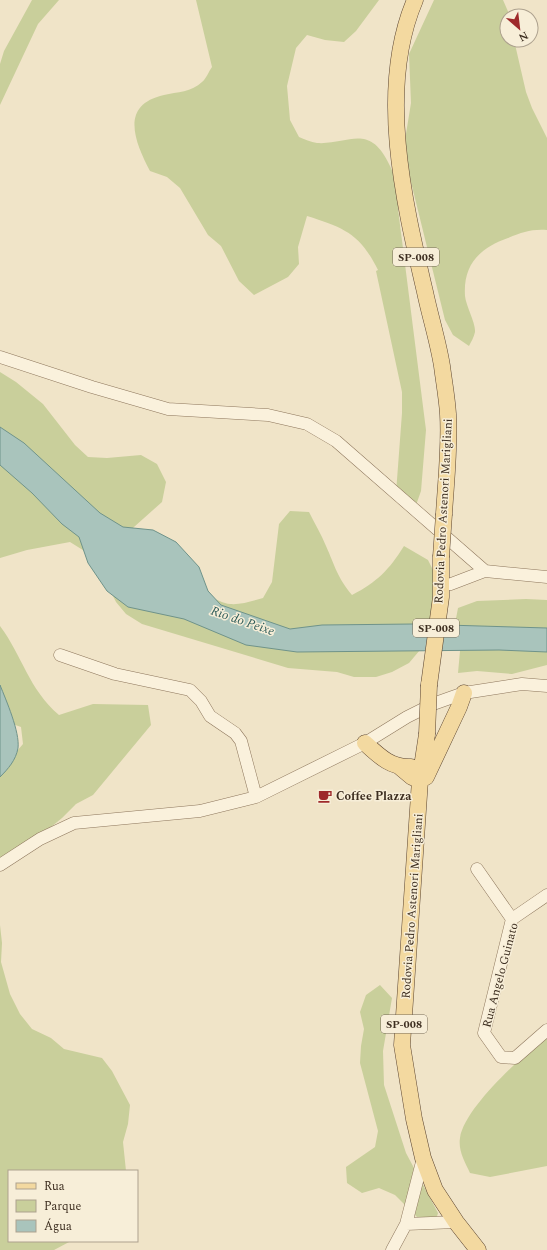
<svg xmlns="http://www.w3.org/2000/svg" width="547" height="1250" viewBox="0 0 547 1250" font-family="Spectral,serif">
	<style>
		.green { fill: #c9cf9b }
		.water { fill: #a9c4bc; stroke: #6f938a }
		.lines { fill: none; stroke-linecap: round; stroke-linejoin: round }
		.minor-casing { stroke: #8d765c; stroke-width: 13 }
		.major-casing { stroke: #5b4430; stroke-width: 17 }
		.minor { stroke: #faf1dc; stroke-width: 12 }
		.major { stroke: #f3d9a0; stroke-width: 16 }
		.major-bridge-casing { stroke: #5b4430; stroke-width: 17; stroke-linecap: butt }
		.major-bridge { stroke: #f3d9a0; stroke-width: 16 }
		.labels { text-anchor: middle; stroke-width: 3; stroke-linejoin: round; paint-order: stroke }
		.shield { fill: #f7eed8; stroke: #756857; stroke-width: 1 }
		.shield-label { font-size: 11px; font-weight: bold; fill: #3d2e20 }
		.street-label { font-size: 12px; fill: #3d2e20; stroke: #f7eed8 }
		.poi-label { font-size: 12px; font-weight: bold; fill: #3d2e20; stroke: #f7eed8; text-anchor: start }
		.water-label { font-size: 13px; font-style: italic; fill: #2f5d5a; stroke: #f7eed8 }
	</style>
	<rect width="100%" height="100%" fill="#f0e4c8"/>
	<path class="green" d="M 32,0 L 59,0 L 38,24 L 0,105 L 0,64 L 4,51 Z
		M 196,0 L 379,0 L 356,31 L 344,42 L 325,40 L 307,35 L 296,48 L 287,86 L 290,120 L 299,137 C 304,139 311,142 317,143 C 348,145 368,123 388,162 C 397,179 399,190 398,209 L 426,430 L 421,491 L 415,508 L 396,493 L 402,413 L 402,392 L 376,271 L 378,270 C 360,234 345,228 307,216 L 298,247 L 299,264 L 288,277 L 254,295 L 239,281 L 221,246 L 208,235 L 180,188 L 167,177 L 150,171 C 135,142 119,105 164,95 C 177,92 192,92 202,82 C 206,79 209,71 212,67 Z
		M 434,0 L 503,0 L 510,16 L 507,16 L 507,40 L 514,40 L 526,92 L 532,108 L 547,138 L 547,230 C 531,229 523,232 508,238 C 480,248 463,264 465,296 C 466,306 476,324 475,332 C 474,337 471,342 469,346 L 453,335 L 445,320 L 409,174 L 405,140 L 411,103 L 409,54 Z
		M 0,372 L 16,382 L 43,404 L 75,445 L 88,457 L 107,458 L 141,455 L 157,464 L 166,482 L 162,502 L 125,535 C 146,551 207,602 230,604 C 240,605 252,601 263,598 L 272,582 L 279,524 L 290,511 L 309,512 C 315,524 321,534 326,546 C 335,566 337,577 352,595 C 377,582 389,570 404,546 L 428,560 L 438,580 L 437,598 L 420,650 L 409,663 L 392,672 L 376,677 L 354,677 L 337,672 L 288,668 L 142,624 L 126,614 L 116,602 L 97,564 L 86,552 L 70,542 L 27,550 L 0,558 Z
		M 526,599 L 547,600 L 547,665 L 512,674 L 477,671 L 458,673 L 461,640 L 455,624 L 458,608 L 477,601 Z
		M 0,626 C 23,657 28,688 59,715 L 93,704 L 148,705 L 151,725 L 93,795 L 76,804 L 62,818 L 0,869 L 0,771 L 23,744 L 21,727 L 4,721 L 0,728 Z
		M 0,925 L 2,943 L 1,962 L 10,994 L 20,1014 L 32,1029 L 51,1038 L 64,1049 L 102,1058 L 112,1071 L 130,1105 L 128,1124 L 123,1142 L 126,1171 L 9,1171 L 9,1241 L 71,1241 L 54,1250 L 0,1250 Z
		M 380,985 L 392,998 L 383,1051 L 384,1085 L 406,1153 L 438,1213 L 434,1226 L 419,1219 L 395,1195 L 379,1188 L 362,1193 L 347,1183 L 346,1167 L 375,1147 L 378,1131 L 360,1063 L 361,1046 L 364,1029 L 360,1012 L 366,995 Z
		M 547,1034 L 547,1166 L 490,1177 L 470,1173 C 465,1162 458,1151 460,1138 C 465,1106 523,1057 547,1034 Z"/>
	<path class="water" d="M 0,427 L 24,443 L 100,513 L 123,527 L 153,530 L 176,542 L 199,567 L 208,591 L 221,605 L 290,629 L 322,625 L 413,624 L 547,628 L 547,652 L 499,650 L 297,652 L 246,645 L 184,619 L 128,607 L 107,591 L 88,563 L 79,537 L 62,524 L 32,493 L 0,465 Z
		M 0,685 C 6,700 20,732 18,748 C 16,760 8,769 0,777 Z"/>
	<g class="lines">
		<defs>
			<path id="minor" d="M 0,357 L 92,387 L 168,409 L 268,415 L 307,424 L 336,441 L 485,571
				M 442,585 L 451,584 L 485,571 L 547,577
				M 60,655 L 115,674 L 190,690 L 201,701 L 210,716 L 235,733 L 241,741 L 256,797
				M 0,865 L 40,839 L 74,823 L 200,811 L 256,797 L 365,743 L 407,717 L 433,704 L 464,693 L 522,684 L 547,686
				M 477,869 L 512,919
				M 547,895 L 512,919 L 484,1033 L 501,1057 L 515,1058 L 547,1030
				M 406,1224 L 423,1158
				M 392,1250 L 406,1224 L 456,1222"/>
			<path id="major" d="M 415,0 C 377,89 404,202 425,292 C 430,316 438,341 442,366 C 444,382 447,398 448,414 C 450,447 446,481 444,514
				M 429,685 L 441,597 L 441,557
				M 427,734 L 420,780 L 402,1045 L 414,1119 L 423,1158 L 435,1190 L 456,1222 L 478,1250
				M 365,743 C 379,756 391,768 411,767
				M 400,767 L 412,777 L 420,780 L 426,777 L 459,707 L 464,693"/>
		</defs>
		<use href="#minor" class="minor-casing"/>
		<use href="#major" class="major-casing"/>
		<use href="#minor" class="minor"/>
		<use href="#major" class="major"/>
		<defs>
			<path id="major-bridge" d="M 441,557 L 444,514
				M 427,734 L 429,685"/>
		</defs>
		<use href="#major-bridge" class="major-bridge-casing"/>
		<use href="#major-bridge" class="major-bridge"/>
	</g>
	<defs>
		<symbol id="cafe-bare" viewBox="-9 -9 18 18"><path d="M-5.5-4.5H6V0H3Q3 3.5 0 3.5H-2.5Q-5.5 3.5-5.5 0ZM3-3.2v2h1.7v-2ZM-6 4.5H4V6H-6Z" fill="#9e2a2b" stroke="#f7eed8" stroke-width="2.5" paint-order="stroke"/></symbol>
	</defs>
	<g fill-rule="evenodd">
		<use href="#cafe-bare" x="315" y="786" width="20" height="20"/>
	</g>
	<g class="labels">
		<g class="shield">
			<rect x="393" y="248" width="46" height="18" rx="3"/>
			<rect x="413" y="619" width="46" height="18" rx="3"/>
			<rect x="381" y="1015" width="46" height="18" rx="3"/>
		</g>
		<g class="shield-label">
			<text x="416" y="261">SP-008</text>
			<text x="436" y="632">SP-008</text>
			<text x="404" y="1028">SP-008</text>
		</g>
		<g class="street-label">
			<text transform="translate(443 511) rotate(-87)" y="4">Rodovia Pedro Astenori Marigliani</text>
			<text transform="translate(412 906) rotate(-86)" y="4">Rodovia Pedro Astenori Marigliani</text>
			<text transform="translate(500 975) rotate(-75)" y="4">Rua Angelo Guinato</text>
		</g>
		<g class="poi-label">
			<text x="336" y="800">Coffee Plazza</text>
		</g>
		<g class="water-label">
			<text transform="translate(243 620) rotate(19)" y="5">Rio do Peixe</text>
		</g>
	</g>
	<rect x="8" y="1170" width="130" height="72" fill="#f7eed8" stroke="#ada18e"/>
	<rect x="16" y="1183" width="20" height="6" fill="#f3d9a0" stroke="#ada18e"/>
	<text x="44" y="1190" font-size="12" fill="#3d2e20">Rua</text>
	<rect x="16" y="1200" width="20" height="12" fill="#c9cf9b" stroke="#ada18e"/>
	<text x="44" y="1210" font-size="12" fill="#3d2e20">Parque</text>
	<rect x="16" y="1220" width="20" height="12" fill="#a9c4bc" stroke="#ada18e"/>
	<text x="44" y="1230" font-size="12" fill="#3d2e20">Água</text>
	<g transform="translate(519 28) rotate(152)"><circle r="19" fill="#f7eed8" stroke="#ada18e"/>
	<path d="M0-3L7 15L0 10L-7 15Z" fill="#9e2a2b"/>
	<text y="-6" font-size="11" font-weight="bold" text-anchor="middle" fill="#3d2e20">N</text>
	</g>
</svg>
